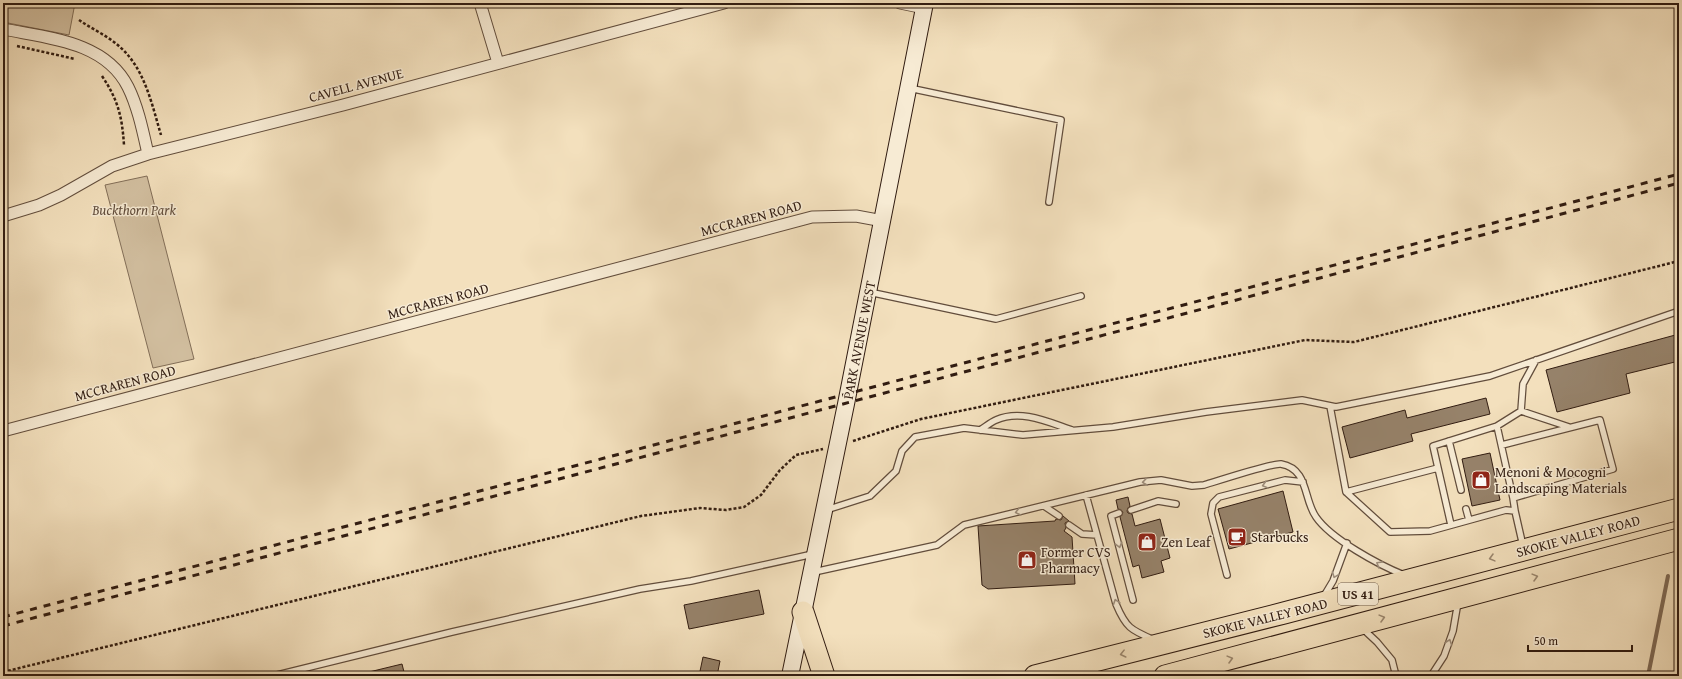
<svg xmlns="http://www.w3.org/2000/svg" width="1682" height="679" viewBox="0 0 1682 679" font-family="'Gentium Book Plus',serif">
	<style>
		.green { fill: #d2bfa0; stroke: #826e58 }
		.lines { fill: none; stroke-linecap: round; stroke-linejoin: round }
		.stream { stroke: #7e6955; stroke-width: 4 }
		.building { fill: #96826a; stroke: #311c11 }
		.lane-casing { stroke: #624d3c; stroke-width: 8 }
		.street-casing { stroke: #624d3c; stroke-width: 13 }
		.secondary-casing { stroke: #311c11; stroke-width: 18 }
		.highway-casing { stroke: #311c11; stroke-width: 23 }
		.path { stroke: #311c11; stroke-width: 2.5; stroke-dasharray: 3 2; stroke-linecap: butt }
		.lane { stroke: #f7ebd4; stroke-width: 5.5 }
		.street { stroke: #f7ebd4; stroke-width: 11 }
		.secondary { stroke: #f7ebd4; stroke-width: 16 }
		.highway { stroke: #f3e0bd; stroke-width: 21 }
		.rail { stroke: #311c11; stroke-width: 3; stroke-dasharray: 7 7; stroke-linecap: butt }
		.oneway { stroke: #9e8e7c }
		.oneway2 { stroke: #9c8870 }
		.labels { text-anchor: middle; stroke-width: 3; stroke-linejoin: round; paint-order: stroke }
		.shield { fill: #f7ebd4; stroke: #6c5a4c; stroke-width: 1 }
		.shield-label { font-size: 13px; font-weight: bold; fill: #311c11 }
		.street-label { font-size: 14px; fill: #311c11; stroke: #f7ebd4 }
		.park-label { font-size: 14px; font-style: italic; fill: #614d3c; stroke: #f7ebd4 }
		.poi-label { font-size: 14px; fill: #311c11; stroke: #f7ebd4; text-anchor: start }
	</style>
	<rect width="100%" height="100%" fill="#f3e0bd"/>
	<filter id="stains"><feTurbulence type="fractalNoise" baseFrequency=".005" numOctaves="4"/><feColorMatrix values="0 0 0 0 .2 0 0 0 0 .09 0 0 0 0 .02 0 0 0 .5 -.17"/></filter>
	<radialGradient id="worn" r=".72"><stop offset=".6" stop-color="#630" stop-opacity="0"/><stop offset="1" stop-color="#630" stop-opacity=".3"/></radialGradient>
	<path class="green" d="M 3,3 L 75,3 L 69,35 L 3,22 Z
		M 147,176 L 194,359 L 153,368 L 105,185 Z"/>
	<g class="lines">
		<path class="stream" d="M 1648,676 L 1668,576"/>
	</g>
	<path class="building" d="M 1679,334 L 1679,361 L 1626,374 L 1630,393 L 1557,412 L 1546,370 Z
		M 1486,398 L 1490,414 L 1411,434 L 1413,441 L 1350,458 L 1342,427 L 1405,410 L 1407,418 Z
		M 1490,453 L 1500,500 L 1472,506 L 1462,459 Z
		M 1283,491 L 1293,532 L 1229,549 L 1218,509 Z
		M 1128,497 L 1130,506 L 1128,508 L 1127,511 L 1128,513 L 1132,514 L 1135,526 L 1160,519 L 1170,558 L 1161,561 L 1164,572 L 1142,578 L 1139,565 L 1133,567 L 1120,517 L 1123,512 L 1118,509 L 1116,500 Z
		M 1063,516 L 1069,521 L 1065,523 L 1066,528 L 1064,531 L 1072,537 L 1075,584 L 988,589 L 982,585 L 978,526 L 1055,521 L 1056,519 L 1061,520 Z
		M 759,590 L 764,614 L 689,629 L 684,605 Z
		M 703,657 L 720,661 L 717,676 L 699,676 Z
		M 402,664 L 405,676 L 369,676 L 369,672 Z"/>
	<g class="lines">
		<defs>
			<path id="lane" d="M 909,88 L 1061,120 L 1049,202
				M 869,292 L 996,319 L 1081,296
				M 1330,406 L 1346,492 L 1390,532 L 1430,531 L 1506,510 L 1515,511 L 1523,546
				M 1521,411 L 1569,427
				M 1497,426 L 1521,411 L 1523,384 L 1536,360
				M 980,430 C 985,427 991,422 996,420 C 1021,409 1048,422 1072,430
				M 1449,441 L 1461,490
				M 1502,445 L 1600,420 L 1613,469 L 1513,498 L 1515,511
				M 1346,492 L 1438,468
				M 1086,495 L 1116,604 C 1126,628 1131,630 1154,640
				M 1044,506 L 1059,516
				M 1466,509 L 1469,520
				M 826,510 L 870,496 L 896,471 L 902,451 L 915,437 L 964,428 L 1023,435 L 1113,427 L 1206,412 L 1302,400 L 1336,407 L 1490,376 L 1679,311
				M 1131,510 L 1158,501 L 1176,504
				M 1119,513 L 1111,516 L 1133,600
				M 1069,525 L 1082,534 L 1097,535
				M 1451,525 L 1433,446 L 1497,426 L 1513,498
				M 814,572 L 937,545 L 964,525 L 1140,482 L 1161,480 L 1192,486 L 1204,485 C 1217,481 1272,463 1281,464 C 1309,469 1303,499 1316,517 C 1331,539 1379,565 1404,575
				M 1227,575 L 1211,514 L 1213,503 L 1219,497 L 1285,480 L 1303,482
				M 1324,596 L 1333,581 L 1347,543
				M 1362,628 L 1377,642 L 1392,660 L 1396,676
				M 273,676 L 452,632 L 640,589 L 691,581 L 813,554
				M 1431,676 L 1444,656 L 1453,631 L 1458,602"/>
			<path id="street" d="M 480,3 L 498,63
				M 900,3 L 924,8
				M 3,29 C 47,38 105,41 128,87 C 138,107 143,132 148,154
				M 3,216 L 39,205 L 61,195 L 112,166 L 148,154 L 343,105 L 724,3
				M 3,431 L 812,217 L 856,216 L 883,221"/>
			<path id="secondary" d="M 790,676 L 846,404 L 925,3"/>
			<path id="highway" d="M 803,612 L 824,676
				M 1035,676 L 1284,613 L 1679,509
				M 1165,676 L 1679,539"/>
		</defs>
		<use href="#lane" class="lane-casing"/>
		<use href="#street" class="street-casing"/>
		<use href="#secondary" class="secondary-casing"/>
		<use href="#highway" class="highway-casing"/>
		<path class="path" d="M 79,20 C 92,29 108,36 120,47 C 145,69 152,105 161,135
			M 17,46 L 75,59
			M 102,76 C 118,100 122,116 124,145
			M 853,441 L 921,419 L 1305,340 L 1354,342 L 1679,261
			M 3,672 L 641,516 L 700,508 L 726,510 L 744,507 L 761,495 L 780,470 L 796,455 L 823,449"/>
		<use href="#lane" class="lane"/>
		<use href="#street" class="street"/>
		<use href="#secondary" class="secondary"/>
		<use href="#highway" class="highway"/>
		<path class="rail" d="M 3,617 L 1679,174
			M 3,626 L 1679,183"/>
	</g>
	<defs><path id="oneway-chevron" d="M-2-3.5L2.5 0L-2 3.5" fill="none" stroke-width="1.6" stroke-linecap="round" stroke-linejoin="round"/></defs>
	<g class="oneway">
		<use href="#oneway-chevron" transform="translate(1145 482) rotate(172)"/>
		<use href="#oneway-chevron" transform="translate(1265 485) rotate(165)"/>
		<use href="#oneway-chevron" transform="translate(1018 512) rotate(166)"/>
		<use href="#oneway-chevron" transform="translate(1119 545) rotate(75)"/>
		<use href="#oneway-chevron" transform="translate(1379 564) rotate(-149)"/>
		<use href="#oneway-chevron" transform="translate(1335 575) rotate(111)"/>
		<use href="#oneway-chevron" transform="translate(1116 602) rotate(-108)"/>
		<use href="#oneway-chevron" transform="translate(1449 642) rotate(-71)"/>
	</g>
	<g class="oneway2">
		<use href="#oneway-chevron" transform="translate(1492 558) rotate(165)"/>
		<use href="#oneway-chevron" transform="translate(1535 577) rotate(-15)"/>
		<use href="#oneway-chevron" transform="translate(1382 618) rotate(-15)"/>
		<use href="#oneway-chevron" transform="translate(1123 654) rotate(166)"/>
		<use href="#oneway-chevron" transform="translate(1230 659) rotate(-15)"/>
	</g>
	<defs>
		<symbol id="shop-square" viewBox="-11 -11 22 22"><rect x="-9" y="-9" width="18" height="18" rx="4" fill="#8f2418" stroke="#f7ebd4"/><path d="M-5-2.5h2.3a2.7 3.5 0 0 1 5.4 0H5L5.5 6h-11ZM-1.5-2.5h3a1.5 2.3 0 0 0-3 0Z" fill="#fff"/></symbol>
		<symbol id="cafe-square" viewBox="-11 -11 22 22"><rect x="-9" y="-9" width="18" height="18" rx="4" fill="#8f2418" stroke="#f7ebd4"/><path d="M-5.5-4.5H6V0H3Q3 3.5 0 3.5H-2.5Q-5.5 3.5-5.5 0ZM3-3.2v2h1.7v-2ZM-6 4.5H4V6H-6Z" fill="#fff"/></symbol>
	</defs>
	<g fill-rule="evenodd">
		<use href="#shop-square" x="1470" y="469" width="22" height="22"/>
		<use href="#cafe-square" x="1226" y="526" width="22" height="22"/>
		<use href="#shop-square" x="1136" y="531" width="22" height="22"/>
		<use href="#shop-square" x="1016" y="549" width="22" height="22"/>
	</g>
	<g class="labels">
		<rect class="shield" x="1338" y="583" width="40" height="22" rx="3"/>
		<g class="shield-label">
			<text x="1358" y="599">US 41</text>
		</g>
		<g class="street-label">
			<text transform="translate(356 85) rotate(-15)" y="5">CAVELL AVENUE</text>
			<text transform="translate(751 218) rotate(-15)" y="5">MCCRAREN ROAD</text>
			<text transform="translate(438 301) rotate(-15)" y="5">MCCRAREN ROAD</text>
			<text transform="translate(859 340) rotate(-79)" y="5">PARK AVENUE WEST</text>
			<text transform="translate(125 383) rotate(-15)" y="5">MCCRAREN ROAD</text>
			<text transform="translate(1578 536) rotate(-15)" y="5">SKOKIE VALLEY ROAD</text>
			<text transform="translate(1265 618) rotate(-14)" y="5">SKOKIE VALLEY ROAD</text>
		</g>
		<g class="park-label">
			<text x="134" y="215">Buckthorn Park</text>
		</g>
		<g class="poi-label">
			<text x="1495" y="477">Menoni &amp; Mocogni<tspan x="1495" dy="16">Landscaping Materials</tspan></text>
			<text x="1251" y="542">Starbucks</text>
			<text x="1161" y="547">Zen Leaf</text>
			<text x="1041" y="557">Former CVS<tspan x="1041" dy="16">Pharmacy</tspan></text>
		</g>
	</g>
	<rect width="1682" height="679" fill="none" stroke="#f3e0bd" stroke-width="16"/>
	<rect x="4" y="4" width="1674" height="671" fill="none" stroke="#311c11" stroke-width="2"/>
	<rect x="8" y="8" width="1666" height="663" fill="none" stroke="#311c11"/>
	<path d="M1528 645v6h104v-6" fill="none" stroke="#311c11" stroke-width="2"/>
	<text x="1534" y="645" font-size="12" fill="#311c11" stroke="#f7ebd4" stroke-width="3" paint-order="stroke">50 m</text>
	<rect width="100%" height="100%" filter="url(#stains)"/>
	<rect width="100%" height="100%" fill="url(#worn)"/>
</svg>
